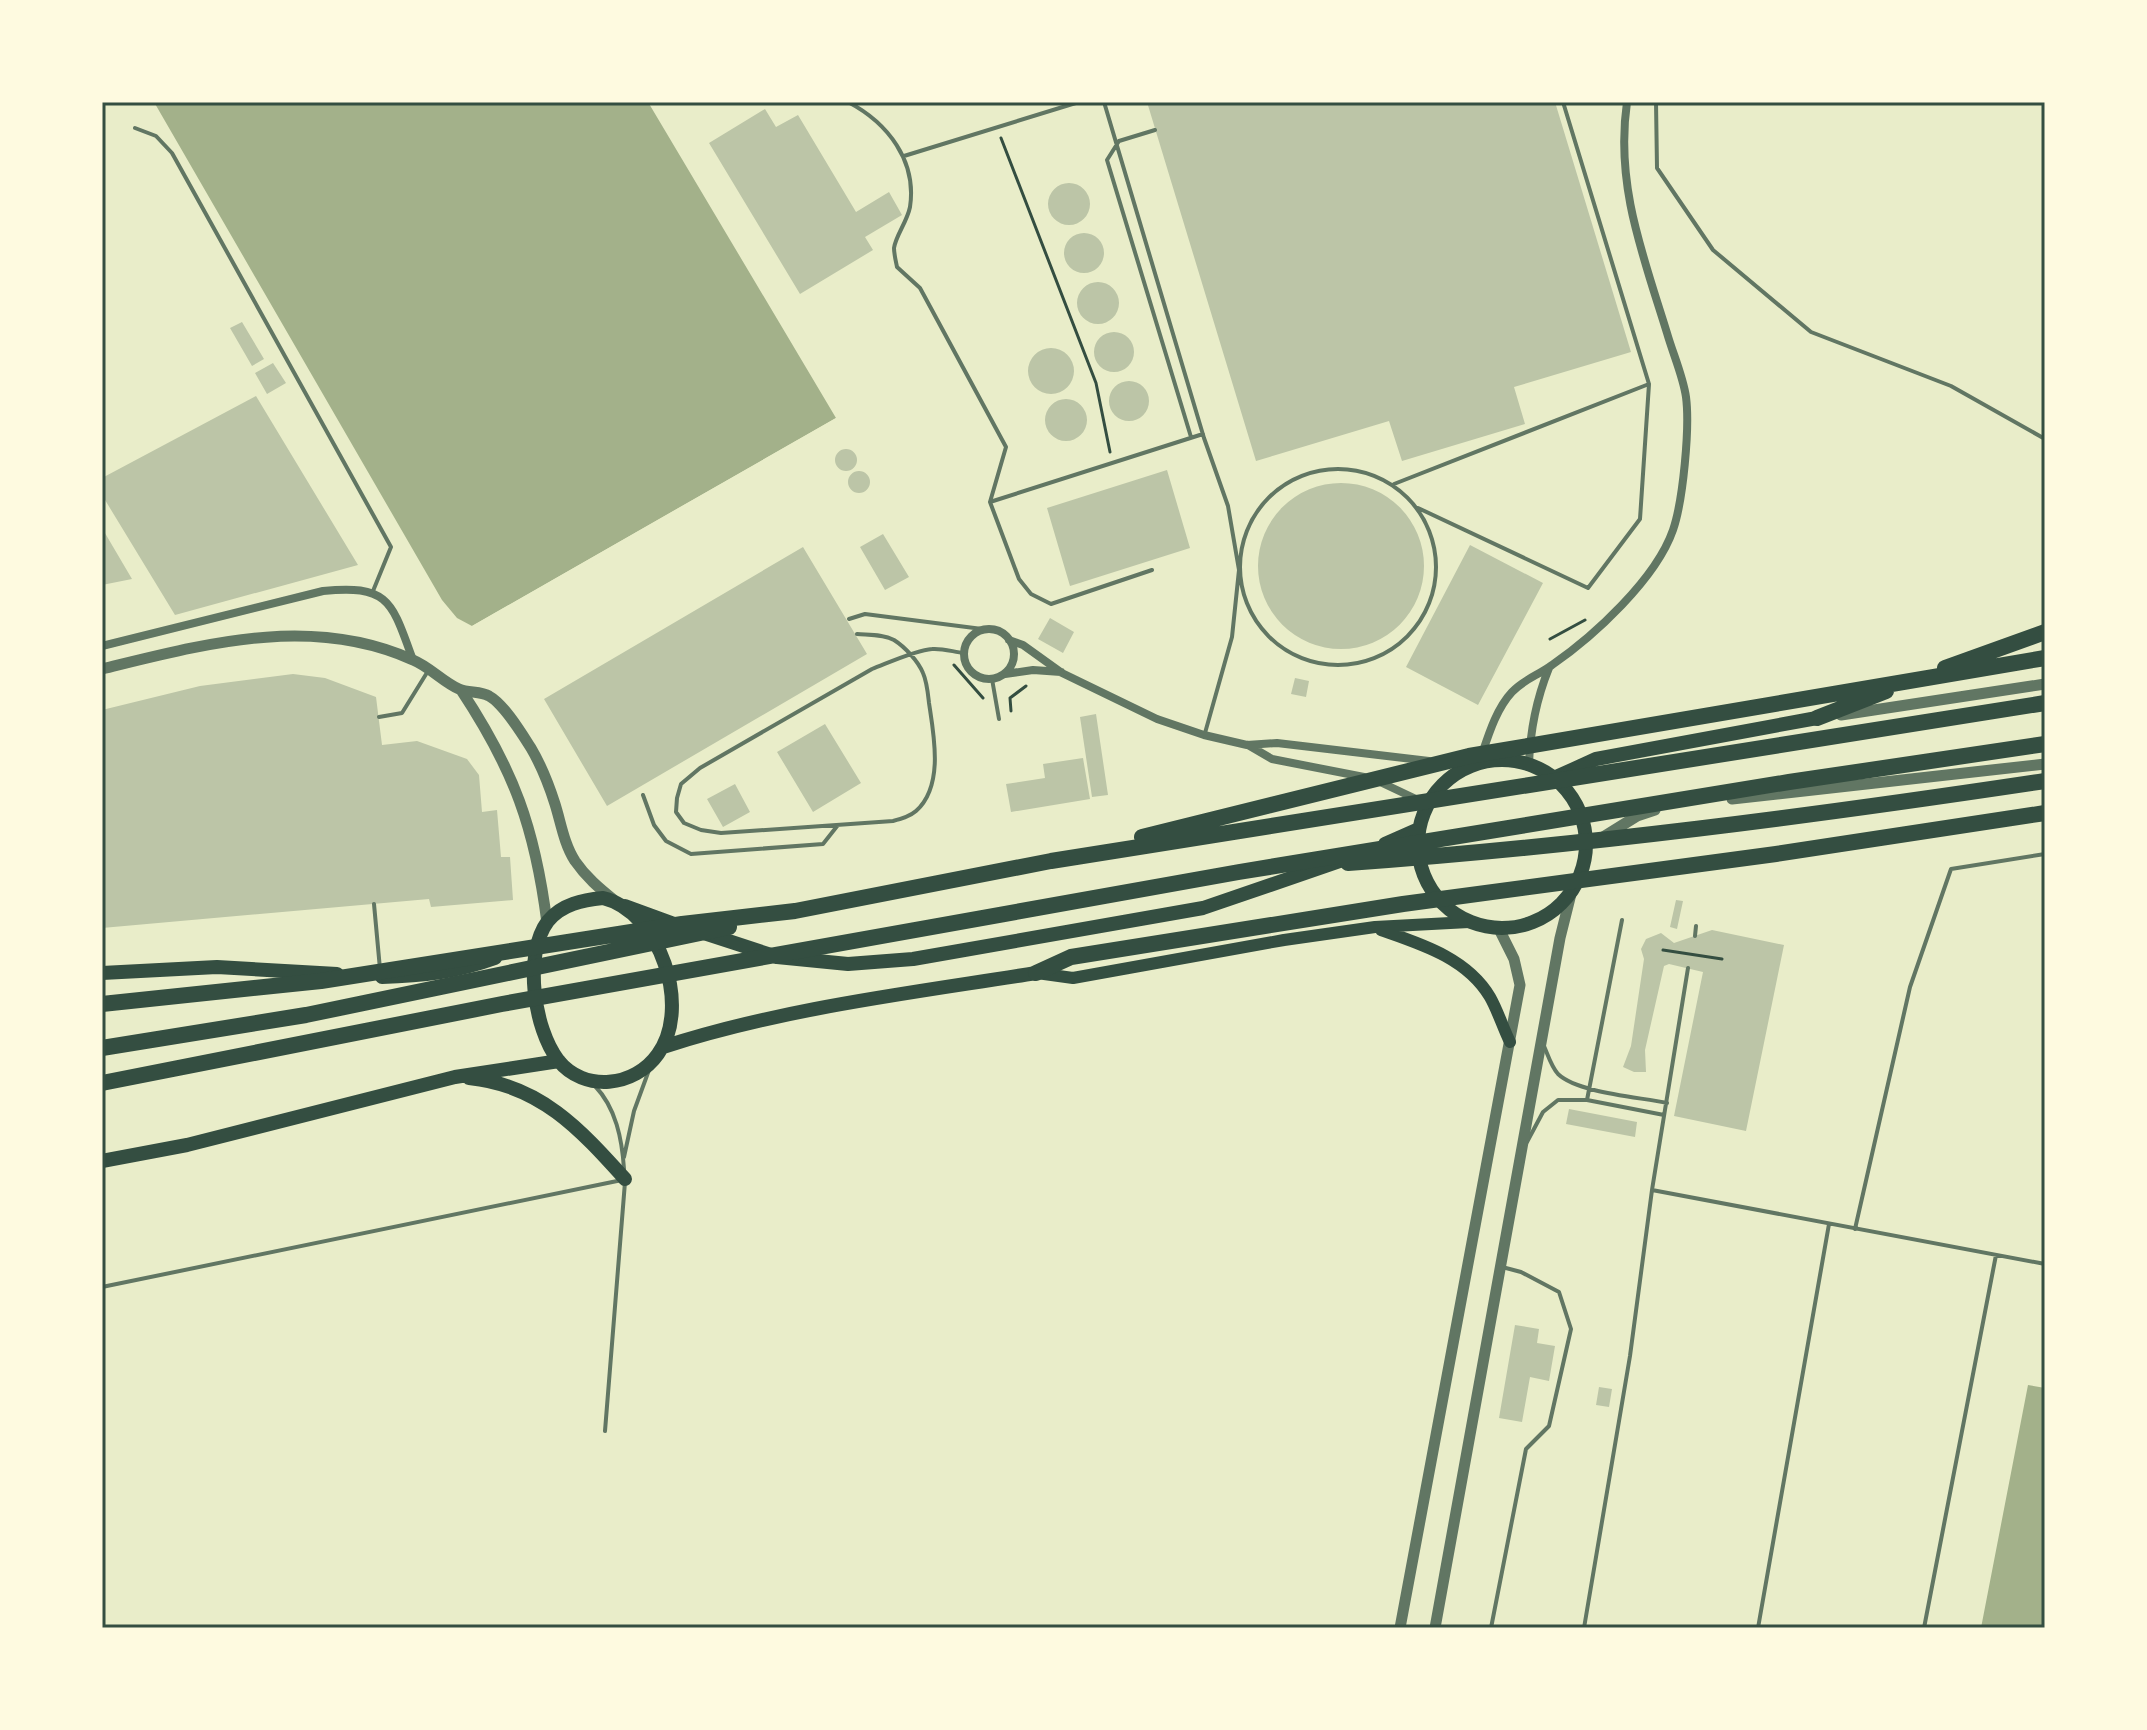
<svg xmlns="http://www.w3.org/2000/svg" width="2147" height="1730" viewBox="0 0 2147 1730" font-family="'Libre Baskerville',serif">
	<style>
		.water { fill: #a3b18a }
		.pier { fill: #e9edc9 }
		.building { fill: #bcc5a7 }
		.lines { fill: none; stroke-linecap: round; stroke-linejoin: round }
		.path { stroke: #344e41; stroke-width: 3 }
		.service { stroke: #617663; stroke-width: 4 }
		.minor { stroke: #617663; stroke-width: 8 }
		.tertiary { stroke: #617663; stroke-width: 11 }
		.secondary { stroke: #344e41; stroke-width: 12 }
		.primary { stroke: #344e41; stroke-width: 14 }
		.motorway { stroke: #344e41; stroke-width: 16 }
		.neatline { fill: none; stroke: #344e41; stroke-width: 3 }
	</style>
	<rect width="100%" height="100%" fill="#e9edc9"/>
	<path class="water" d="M 154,102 L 648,102 L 836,418 L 472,626 L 457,618 L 442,600 Z
		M 2028,1385 L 2045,1388 L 2045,1628 L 1981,1628 Z"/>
	<path class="pier" d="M 836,418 L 838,422 L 475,629 L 472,626 Z"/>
	<path class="building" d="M 1147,102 L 1555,102 L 1631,352 L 1514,387 L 1525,424 L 1402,461 L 1389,421 L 1256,461 Z
		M 765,109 L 776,127 L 798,115 L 856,212 L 889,192 L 902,215 L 865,237 L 873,250 L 800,294 L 709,143 Z
		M1048 204a21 21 0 1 1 42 0a21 21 0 1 1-42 0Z
		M1064 253a20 20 0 1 1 40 0a20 20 0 1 1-40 0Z
		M1077 303a21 21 0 1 1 42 0a21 21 0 1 1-42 0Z
		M 242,322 L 264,359 L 252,366 L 230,328 Z
		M1094 352a20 20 0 1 1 40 0a20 20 0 1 1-40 0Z
		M1028 371a23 23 0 1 1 46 0a23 23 0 1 1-46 0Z
		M 273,363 L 286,383 L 267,394 L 255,373 Z
		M1109 401a20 20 0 1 1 40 0a20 20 0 1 1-40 0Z
		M 256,396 L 358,565 L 175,615 L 102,495 L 102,478 Z
		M1045 420a21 21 0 1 1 42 0a21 21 0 1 1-42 0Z
		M835 460a11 11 0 1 1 22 0a11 11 0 1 1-22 0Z
		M 1167,470 L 1190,548 L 1070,586 L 1047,508 Z
		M848 482a11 11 0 1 1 22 0a11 11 0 1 1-22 0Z
		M1258 566a83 83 0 1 1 166 0a83 83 0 1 1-166 0Z
		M 102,528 L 132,579 L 102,585 Z
		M 883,534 L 909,577 L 885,590 L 860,547 Z
		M 1470,545 L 1543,583 L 1478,705 L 1406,667 Z
		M 803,547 L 867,654 L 607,806 L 544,699 Z
		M 1050,618 L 1074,632 L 1063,653 L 1038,639 Z
		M 293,674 L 325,678 L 376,697 L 382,745 L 417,741 L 467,759 L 479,775 L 482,812 L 497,810 L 501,857 L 510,857 L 513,900 L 431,907 L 429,899 L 102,928 L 102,710 L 200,686 Z
		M 1295,678 L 1309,681 L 1306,697 L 1291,694 Z
		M 1096,714 L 1108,795 L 1092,797 L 1080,717 Z
		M 825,724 L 861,783 L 813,812 L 777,752 Z
		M 1083,758 L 1090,799 L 1011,812 L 1006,784 L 1045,778 L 1043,764 Z
		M 735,784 L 750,812 L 723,827 L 707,799 Z
		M 1676,900 L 1683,901 L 1677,929 L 1670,927 Z
		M 1712,930 L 1784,945 L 1746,1131 L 1674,1116 L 1703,972 L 1669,964 L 1664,966 L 1645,1050 L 1646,1072 L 1634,1072 L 1623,1067 L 1631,1046 L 1644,959 L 1641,949 L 1646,939 L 1661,933 L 1674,943 Z
		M 1569,1109 L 1637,1122 L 1635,1137 L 1566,1124 Z
		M 1515,1325 L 1539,1329 L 1537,1343 L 1555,1346 L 1549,1381 L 1530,1377 L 1522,1422 L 1499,1418 Z
		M 1599,1387 L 1612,1389 L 1609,1407 L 1596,1405 Z"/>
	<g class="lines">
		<path class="path" d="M 1001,138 L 1096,383 L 1110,452
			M 1550,639 L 1585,620
			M 954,665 L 983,698
			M 1011,711 L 1010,698 L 1026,686
			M 1663,950 L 1722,959"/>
		<path class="service" d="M 848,102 C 888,123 917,161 910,207 C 907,222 896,235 894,248 C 894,254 896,262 897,267 L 920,288 L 1006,447 L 990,502 L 1019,579 L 1031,594 L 1051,604 L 1152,570
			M 1104,102 L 1204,438 L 1228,506 L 1239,570 L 1232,637 L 1205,733
			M 1656,102 L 1657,168 L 1713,250 L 1811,332 L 1951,386 L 2045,439
			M 135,128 L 156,136 L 172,153 L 391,547 L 373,591
			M 1155,130 L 1119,141 L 1107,160 L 1191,437
			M 904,156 L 1079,102
			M1240 567a98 98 0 1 1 196 0a98 98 0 1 1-196 0Z
			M 1394,484 L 1649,384
			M 990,502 L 1203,434
			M 1418,508 L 1588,588 L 1640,519 L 1649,384 L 1563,102
			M 849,619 L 865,614 L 990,630
			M 857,634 C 869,635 883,634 894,640 C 905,647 918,661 923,673 C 927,682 928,694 929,703 C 934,736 944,786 916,811 C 909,817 901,819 893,821 L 721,833 L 701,830 L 684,823 L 676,812 L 677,798 L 681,784 L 700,768 L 872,669 C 888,663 916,650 932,649 C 942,648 954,652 964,653
			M 992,679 L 999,719
			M 379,717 L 402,713 L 428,671
			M 643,795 L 654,825 L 666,841 L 691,854 L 823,844 L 838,825
			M 374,904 L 380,969
			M 1695,936 L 1696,926
			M 1688,968 L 1652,1190 L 2045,1264
			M 1544,1046 C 1548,1055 1551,1066 1558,1074 C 1578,1093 1639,1097 1667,1103
			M 595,1086 C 616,1108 622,1139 624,1169
			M 1587,1100 L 1622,920
			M 1527,1142 L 1543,1112 L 1558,1100 L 1587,1100 L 1664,1115
			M 624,1157 L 634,1111 L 649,1070
			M 1855,1229 L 1910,987 L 1951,869 L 2045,854
			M 102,1287 L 622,1180
			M 605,1431 L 625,1182
			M 1491,1628 L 1526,1449 L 1549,1426 L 1571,1329 L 1559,1292 L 1521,1272 L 1502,1267
			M 1584,1628 L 1630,1356 L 1652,1190
			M 1758,1628 L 1829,1224
			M 1924,1628 L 1996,1255"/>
		<path class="minor" d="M964 654a25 25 0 1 1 50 0a25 25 0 1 1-50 0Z
			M 1009,640 L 1023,645 L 1062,673 L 1157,719 L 1204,735 L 1247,745 L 1277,743 L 1429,761
			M 102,646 L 323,591 C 390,584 392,603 413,660
			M 1005,674 L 1033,670 L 1061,672
			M 1248,745 L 1272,759 L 1364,777
			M 1479,763 C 1487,740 1495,710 1512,692 C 1524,679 1539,675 1552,665 C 1594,636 1656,579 1673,530 C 1683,501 1690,428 1686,397 C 1683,376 1673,354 1667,333 C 1643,255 1615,185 1627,102
			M 1529,765 C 1530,730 1536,700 1549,668
			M 1378,781 L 1416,799"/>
		<path class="tertiary" d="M 102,669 C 205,644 311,614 413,660 C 430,667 443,682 459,689 C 468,693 481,691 489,696 C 504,704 522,734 531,748 C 541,765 549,785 555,804 C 561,823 564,844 575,861 C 586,877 599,888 614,900
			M 461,690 C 514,770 535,828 547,923
			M 1841,715 L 2045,684
			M 1732,799 L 2045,764
			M 1600,839 L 1637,816 L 1655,810
			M 1400,1628 L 1520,985 L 1514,959 L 1499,929
			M 1435,1628 L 1560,938 L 1572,890"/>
		<path class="secondary" d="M 1381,930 C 1421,944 1467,958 1490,997 C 1498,1011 1503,1028 1510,1042
			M 1037,973 L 1073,978 L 1284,940 L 1375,927 L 1469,922"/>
		<path class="primary" d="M1418 844a84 84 0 1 1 168 0a84 84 0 1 1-168 0Z
			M 1554,778 L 1596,759 L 1817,718
			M 1385,844 L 1419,829
			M 603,898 C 660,912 692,1007 658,1054 C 635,1087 584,1093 558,1060 C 534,1029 523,954 548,921 C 562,904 583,900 603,898 Z
			M 625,906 L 677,925
			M 701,932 L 777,957 L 848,964 L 913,959 L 1203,908 L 1343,860
			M 102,973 L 217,967 L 337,974
			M 382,977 C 422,976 457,972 495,958
			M 663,1047 C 783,1008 911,993 1036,973
			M 469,1078 C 540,1085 580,1129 625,1179
			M 102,1161 L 187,1145 L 455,1077 L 559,1061"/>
		<path class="motorway" d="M 1945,668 L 2045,632
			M 1817,718 L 1886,691
			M 1142,837 L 1469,756 L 2045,658
			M 1348,863 C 1583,846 1812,816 2045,781
			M 1036,973 L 1071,957 L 1403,904 L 1776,854 L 2045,813
			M 102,1004 L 321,981 L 682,924 L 795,911 L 1051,861 L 2045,703
			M 102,1048 L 306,1015 L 729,927
			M 102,1083 L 502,1004 L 1239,872 L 1789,782 L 2045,744"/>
	</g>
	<rect width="2147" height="1730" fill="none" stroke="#fefae0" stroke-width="208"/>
	<rect x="104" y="104" width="1939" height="1522" class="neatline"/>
</svg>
